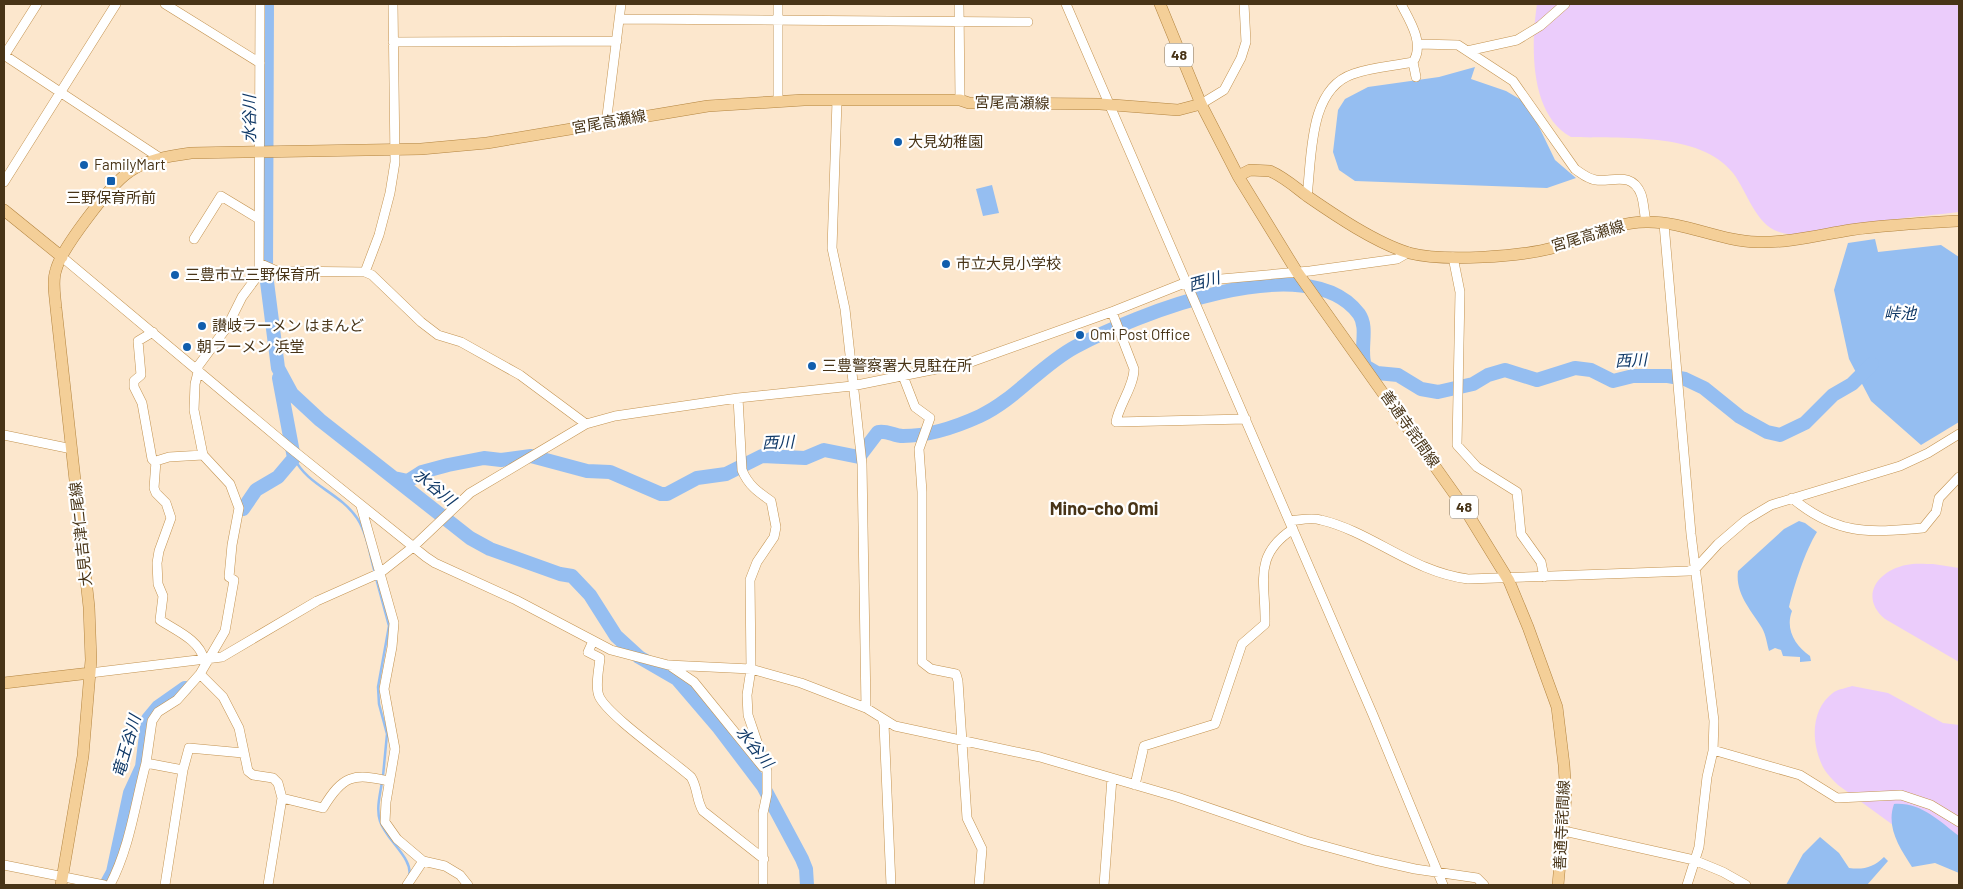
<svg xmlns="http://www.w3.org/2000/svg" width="1963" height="889" viewBox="0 0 1963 889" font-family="Barlow,'Noto Sans JP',sans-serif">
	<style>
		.green { fill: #ebccfb }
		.water { fill: #95bef1 }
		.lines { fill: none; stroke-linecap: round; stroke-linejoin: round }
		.stream { stroke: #95bef1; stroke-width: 2.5 }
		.river { stroke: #95bef1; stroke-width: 14 }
		.minor-casing { stroke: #c39350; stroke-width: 10 }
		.major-casing { stroke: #b3843f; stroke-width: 12 }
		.minor { stroke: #fff; stroke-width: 9 }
		.major { stroke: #f4cf98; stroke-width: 11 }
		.poi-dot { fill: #115ead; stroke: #fff; stroke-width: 2 }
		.labels { text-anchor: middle; stroke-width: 4.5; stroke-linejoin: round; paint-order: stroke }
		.shield { fill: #fff; stroke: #7f715d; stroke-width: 1 }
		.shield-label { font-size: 14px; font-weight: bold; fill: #483417 }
		.street-label { font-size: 15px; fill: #483417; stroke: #fff }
		.poi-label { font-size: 15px; fill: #483417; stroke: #fff; text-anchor: start }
		.water-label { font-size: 16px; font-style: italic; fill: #103967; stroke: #fff }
		.quarter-label { font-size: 18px; font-weight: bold; fill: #483417; stroke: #fff }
	</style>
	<rect width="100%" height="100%" fill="#fce7cd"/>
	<path class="green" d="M 1537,4 L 1959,4 L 1959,212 C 1937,215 1914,216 1891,220 C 1862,225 1806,241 1779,232 C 1755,224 1747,191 1733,173 C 1700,131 1619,139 1571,137 C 1529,114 1531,45 1537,4 Z
		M 1933,564 L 1959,568 L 1959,662 L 1885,619 C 1859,597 1877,571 1906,565 C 1914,563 1925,564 1933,564 Z
		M 1852,686 L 1888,693 L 1943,723 L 1959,725 L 1959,873 L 1838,785 C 1833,780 1826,773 1823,767 C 1811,743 1810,709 1834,692 C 1839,689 1847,688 1852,686 Z"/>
	<path class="water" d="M 1475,67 L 1471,79 L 1506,91 L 1528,104 L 1555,160 L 1576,178 L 1547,188 L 1355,181 L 1339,170 L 1333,152 L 1338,110 L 1345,99 L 1368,87 L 1439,77 Z
		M 992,185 L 999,213 L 983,216 L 976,189 Z
		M 1875,239 L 1878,252 L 1941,245 L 1959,257 L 1959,422 L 1921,445 L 1871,401 L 1849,359 L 1834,290 L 1848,243 Z
		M 1799,521 L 1805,523 L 1817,532 C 1805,551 1794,586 1789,607 L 1792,611 C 1785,629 1795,646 1810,656 L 1811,661 L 1800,662 L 1800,657 L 1783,656 L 1781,650 L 1775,648 L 1769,651 C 1767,644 1766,635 1762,628 C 1751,610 1735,594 1738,571 L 1784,529 Z
		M 1894,804 C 1921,802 1939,821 1959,836 L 1959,873 L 1935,863 L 1912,867 C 1899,847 1886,827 1894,804 Z
		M 1820,837 L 1839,853 L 1849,868 C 1864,870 1874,867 1884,857 L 1888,861 L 1867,885 L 1786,885 L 1803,854 Z"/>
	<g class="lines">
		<path class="stream" d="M 294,458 C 308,486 339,492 357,518 C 367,533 370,556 375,573
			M 376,578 L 389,626 L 378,687 L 379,704 L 387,734 L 383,776
			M 382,782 C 380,795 376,809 380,821 C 386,840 414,859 409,876"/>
		<path class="river" d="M 267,4 L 266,274 L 278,368 L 292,394 L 320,420 L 470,538 L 490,549 L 560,574 L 572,576 L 590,595 L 616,636 L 639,657 L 677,679 L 719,728 L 763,786 L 802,859 L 806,869 L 807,885
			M 394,478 L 408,481 L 422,472 L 448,465 L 484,458 L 501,460 L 531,456 L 587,471 L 610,472 L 661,494 L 667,494 L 697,478 L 726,474 L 762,456 L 805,458 L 824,450 L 859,457 L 878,432 C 887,430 894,436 903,436 C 929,436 956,427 980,416 C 1016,399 1040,366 1075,347 C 1134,315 1308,245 1359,314 C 1369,328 1359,350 1365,366 L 1377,373 L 1398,375 L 1421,389 L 1438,392 L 1473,384 L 1488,375 L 1505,370 L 1537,380 L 1575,368 L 1591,370 L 1613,381 L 1633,376 L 1668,376 L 1685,379 L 1704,388 L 1740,417 L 1767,432 L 1780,435 L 1805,423 L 1833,395 L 1852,384 L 1872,364
			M 243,509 L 256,490 L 278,477 L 294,458 L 279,378
			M 107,883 L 113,872 L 130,793 L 142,767 L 148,719 L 158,707 L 185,688"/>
		<defs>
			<path id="minor" d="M 165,4 L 260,63
				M 959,4 L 960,100
				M 1066,4 L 1373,715 L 1443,885
				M 619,19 L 1028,22
				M 393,42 L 617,41
				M 1419,44 L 1458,45 L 1513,81 L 1575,169 C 1582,174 1588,179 1596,180 C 1613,182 1632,171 1641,194 C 1644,202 1644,213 1646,222
				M 1467,51 L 1517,40 L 1540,26 L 1565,4
				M 4,55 L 160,158
				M 4,56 L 37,4
				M 1413,62 L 1416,77
				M 778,101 L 778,4
				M 837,101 L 832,248 L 845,309 L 862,464 L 866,708
				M 1201,104 L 1224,90 L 1241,58 L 1246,42 L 1244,4
				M 607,116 L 621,4
				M 4,182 L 116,4
				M 1307,196 C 1312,158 1308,89 1353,74 C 1372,67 1394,66 1413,62 C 1425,44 1410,21 1401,4
				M 1664,224 L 1691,534 L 1714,721 L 1713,751 L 1707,777 L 1699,847 L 1687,885
				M 194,239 L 221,196 L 259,219
				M 62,257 L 289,447 L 426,557 L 435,563 L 516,600 L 611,650 L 668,665 L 751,669 L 801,683 L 866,708 L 895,726 L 1040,757 L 1177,797 L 1306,841 L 1375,860 L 1415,869 L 1477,878 L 1484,885
				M 1453,257 L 1460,292 L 1457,445 L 1477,467 L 1517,492 L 1521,534 L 1541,562 L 1544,577
				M 259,263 L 277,271 L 365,272 L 372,275 L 421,322 L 438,335 L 461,342 L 520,375 L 586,424
				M 365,272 L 379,235 L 390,193 L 395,162 L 393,4
				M 1112,312 L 1134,369 C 1134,386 1119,405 1116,422 L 1246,419
				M 153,332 L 138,341 L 141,375 L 134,381 L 134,387 L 142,403 L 152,459 L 156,463
				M 196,369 L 227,327 L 242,297 L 259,274 L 260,4
				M 198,372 L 195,384 L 194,410 L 203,455 L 230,484 L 239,508 L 232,545 L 229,577 L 234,580 L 225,631 L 200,674 L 223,697 L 239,728 L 248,771 L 253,775 L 273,778 L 278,783 L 282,798 L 268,885
				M 903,376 L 915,407 L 930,418 L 919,449 L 922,492 L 922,662 L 931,669 L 956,674 L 958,681 L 967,818 L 982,849 L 979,885
				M 738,398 L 742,470 C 748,485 758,492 771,501 L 776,527 L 774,537 L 757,562 L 750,580 L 751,669 L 747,695 L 748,715 L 767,771 L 767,794 L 763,813 L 763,885
				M 4,435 L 72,449
				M 203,455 L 169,457 L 156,461 L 154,488 L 156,493 L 166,503 L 171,518 L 159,551 L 157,563 L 158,584 L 163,596 L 160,620 C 175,630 200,640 204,660
				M 1792,498 C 1836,535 1868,533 1923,528 L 1936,512 L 1939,498 L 1959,477
				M 361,506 L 394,623 L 392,647 L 384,689 L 395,749 L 386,802 L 385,822 L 397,839 L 423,861 L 445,866 L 460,875 L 468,885
				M 1290,521 C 1300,520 1311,517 1321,520 C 1372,532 1412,572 1468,579 L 1689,571 L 1696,568 L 1718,544 L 1746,520 L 1771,505 L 1900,466 L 1928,453 L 1959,434
				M 593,641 L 588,652 L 600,658 C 599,669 595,686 599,696 C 607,715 672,760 691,777 C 698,788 696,800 703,811 L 764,859
				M 672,667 L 694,682 L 763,767
				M 90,673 L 222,657 L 317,601 L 380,573 L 413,547 L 470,493 L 586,424 L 615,416 L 738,398 L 852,386 L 971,362 L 1114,311 L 1187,282 L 1310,271 L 1397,259 L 1409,252
				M 882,718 L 884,724 L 891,885
				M 1713,750 L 1800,775 L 1837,798 L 1901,795 L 1931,805 L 1959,822
				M 146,763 L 152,721 L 158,712 L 177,700 L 200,674
				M 1135,785 L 1144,746 L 1215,724 L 1242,644 L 1265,624 C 1266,582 1252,556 1293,529
				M 282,798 L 323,808 C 343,775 353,773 389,781
				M 1564,831 L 1694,860 L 1723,872 L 1746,885
				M 4,865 L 104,885
				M 110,885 C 130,847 135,804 146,763 L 183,770
				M 165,885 L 183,770 L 189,748 L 243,753
				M 407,885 L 423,861
				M 1104,885 L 1112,778"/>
			<path id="major" d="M 1160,4 L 1201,104 L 1238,176 L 1297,272 L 1463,506 L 1509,581 L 1528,627 L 1557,707 L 1564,765 L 1566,796 L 1558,885
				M 1238,176 L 1250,170 L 1270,171 C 1284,177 1295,187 1307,196 C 1336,216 1376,243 1409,253 C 1444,262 1521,257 1556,247 C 1585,238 1615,222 1646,222 C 1684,221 1719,241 1757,242 C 1788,243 1819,235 1850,230 C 1886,225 1923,223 1959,221
				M 4,210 L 62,257
				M 4,683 L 90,673
				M 61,885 L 83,756 L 91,660 L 89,607 L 56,308 C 55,296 52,281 56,270 C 61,249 111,184 129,172 C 147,159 170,156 191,153 L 421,149 L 487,143 L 708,106 L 804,100 L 960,100 L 969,103 L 1100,104 L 1178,110 L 1201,104"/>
		</defs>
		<use href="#minor" class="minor-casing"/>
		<use href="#major" class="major-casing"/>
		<use href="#minor" class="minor"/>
		<use href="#major" class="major"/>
	</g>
	<g class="poi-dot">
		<circle cx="898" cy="142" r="5"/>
		<circle cx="84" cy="165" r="5"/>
		<rect x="106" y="176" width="10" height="10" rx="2.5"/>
		<circle cx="946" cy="264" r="5"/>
		<circle cx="175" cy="275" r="5"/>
		<circle cx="202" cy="326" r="5"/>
		<circle cx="1080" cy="335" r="5"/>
		<circle cx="187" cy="347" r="5"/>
		<circle cx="812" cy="366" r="5"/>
	</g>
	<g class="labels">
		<g class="shield">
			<rect x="1165" y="43.5" width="28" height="23" rx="4"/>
			<rect x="1450" y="495.5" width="28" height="23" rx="4"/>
		</g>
		<g class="shield-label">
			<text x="1179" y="60">48</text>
			<text x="1464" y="512">48</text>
		</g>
		<g class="street-label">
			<text transform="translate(1012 103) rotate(1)" y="5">宮尾高瀬線</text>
			<text transform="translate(609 122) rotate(-10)" y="5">宮尾高瀬線</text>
			<text transform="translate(1588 236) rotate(-16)" y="5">宮尾高瀬線</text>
			<text transform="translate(1410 429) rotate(55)" y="5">善通寺詫間線</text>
			<text transform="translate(81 534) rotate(-96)" y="5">大見吉津仁尾線</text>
			<text transform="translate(1562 825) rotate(-87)" y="5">善通寺詫間線</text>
		</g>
		<g class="poi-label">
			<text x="908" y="147">大見幼稚園</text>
			<text x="94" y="170">FamilyMart</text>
			<text x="111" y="203" text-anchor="middle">三野保育所前</text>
			<text x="956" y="269">市立大見小学校</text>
			<text x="185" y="280">三豊市立三野保育所</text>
			<text x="212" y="331">讃岐ラーメン はまんど</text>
			<text x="1090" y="340">Omi Post Office</text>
			<text x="197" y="352">朝ラーメン 浜堂</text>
			<text x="822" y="371">三豊警察署大見駐在所</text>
		</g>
		<g class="water-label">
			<text transform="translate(249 119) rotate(-90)" y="6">水谷川</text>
			<text transform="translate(1204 281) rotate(-15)" y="6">西川</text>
			<text x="1900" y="319">峠池</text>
			<text transform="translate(1631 360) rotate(-3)" y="6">西川</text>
			<text transform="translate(778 442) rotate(-2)" y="6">西川</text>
			<text transform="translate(435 487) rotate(39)" y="6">水谷川</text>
			<text transform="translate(126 746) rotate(-74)" y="6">竜王谷川</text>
			<text transform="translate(755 747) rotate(51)" y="6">水谷川</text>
		</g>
		<g class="quarter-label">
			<text x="1104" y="515">Mino-cho Omi</text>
		</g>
	</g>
	<rect width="1963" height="889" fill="none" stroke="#483417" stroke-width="10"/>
</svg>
